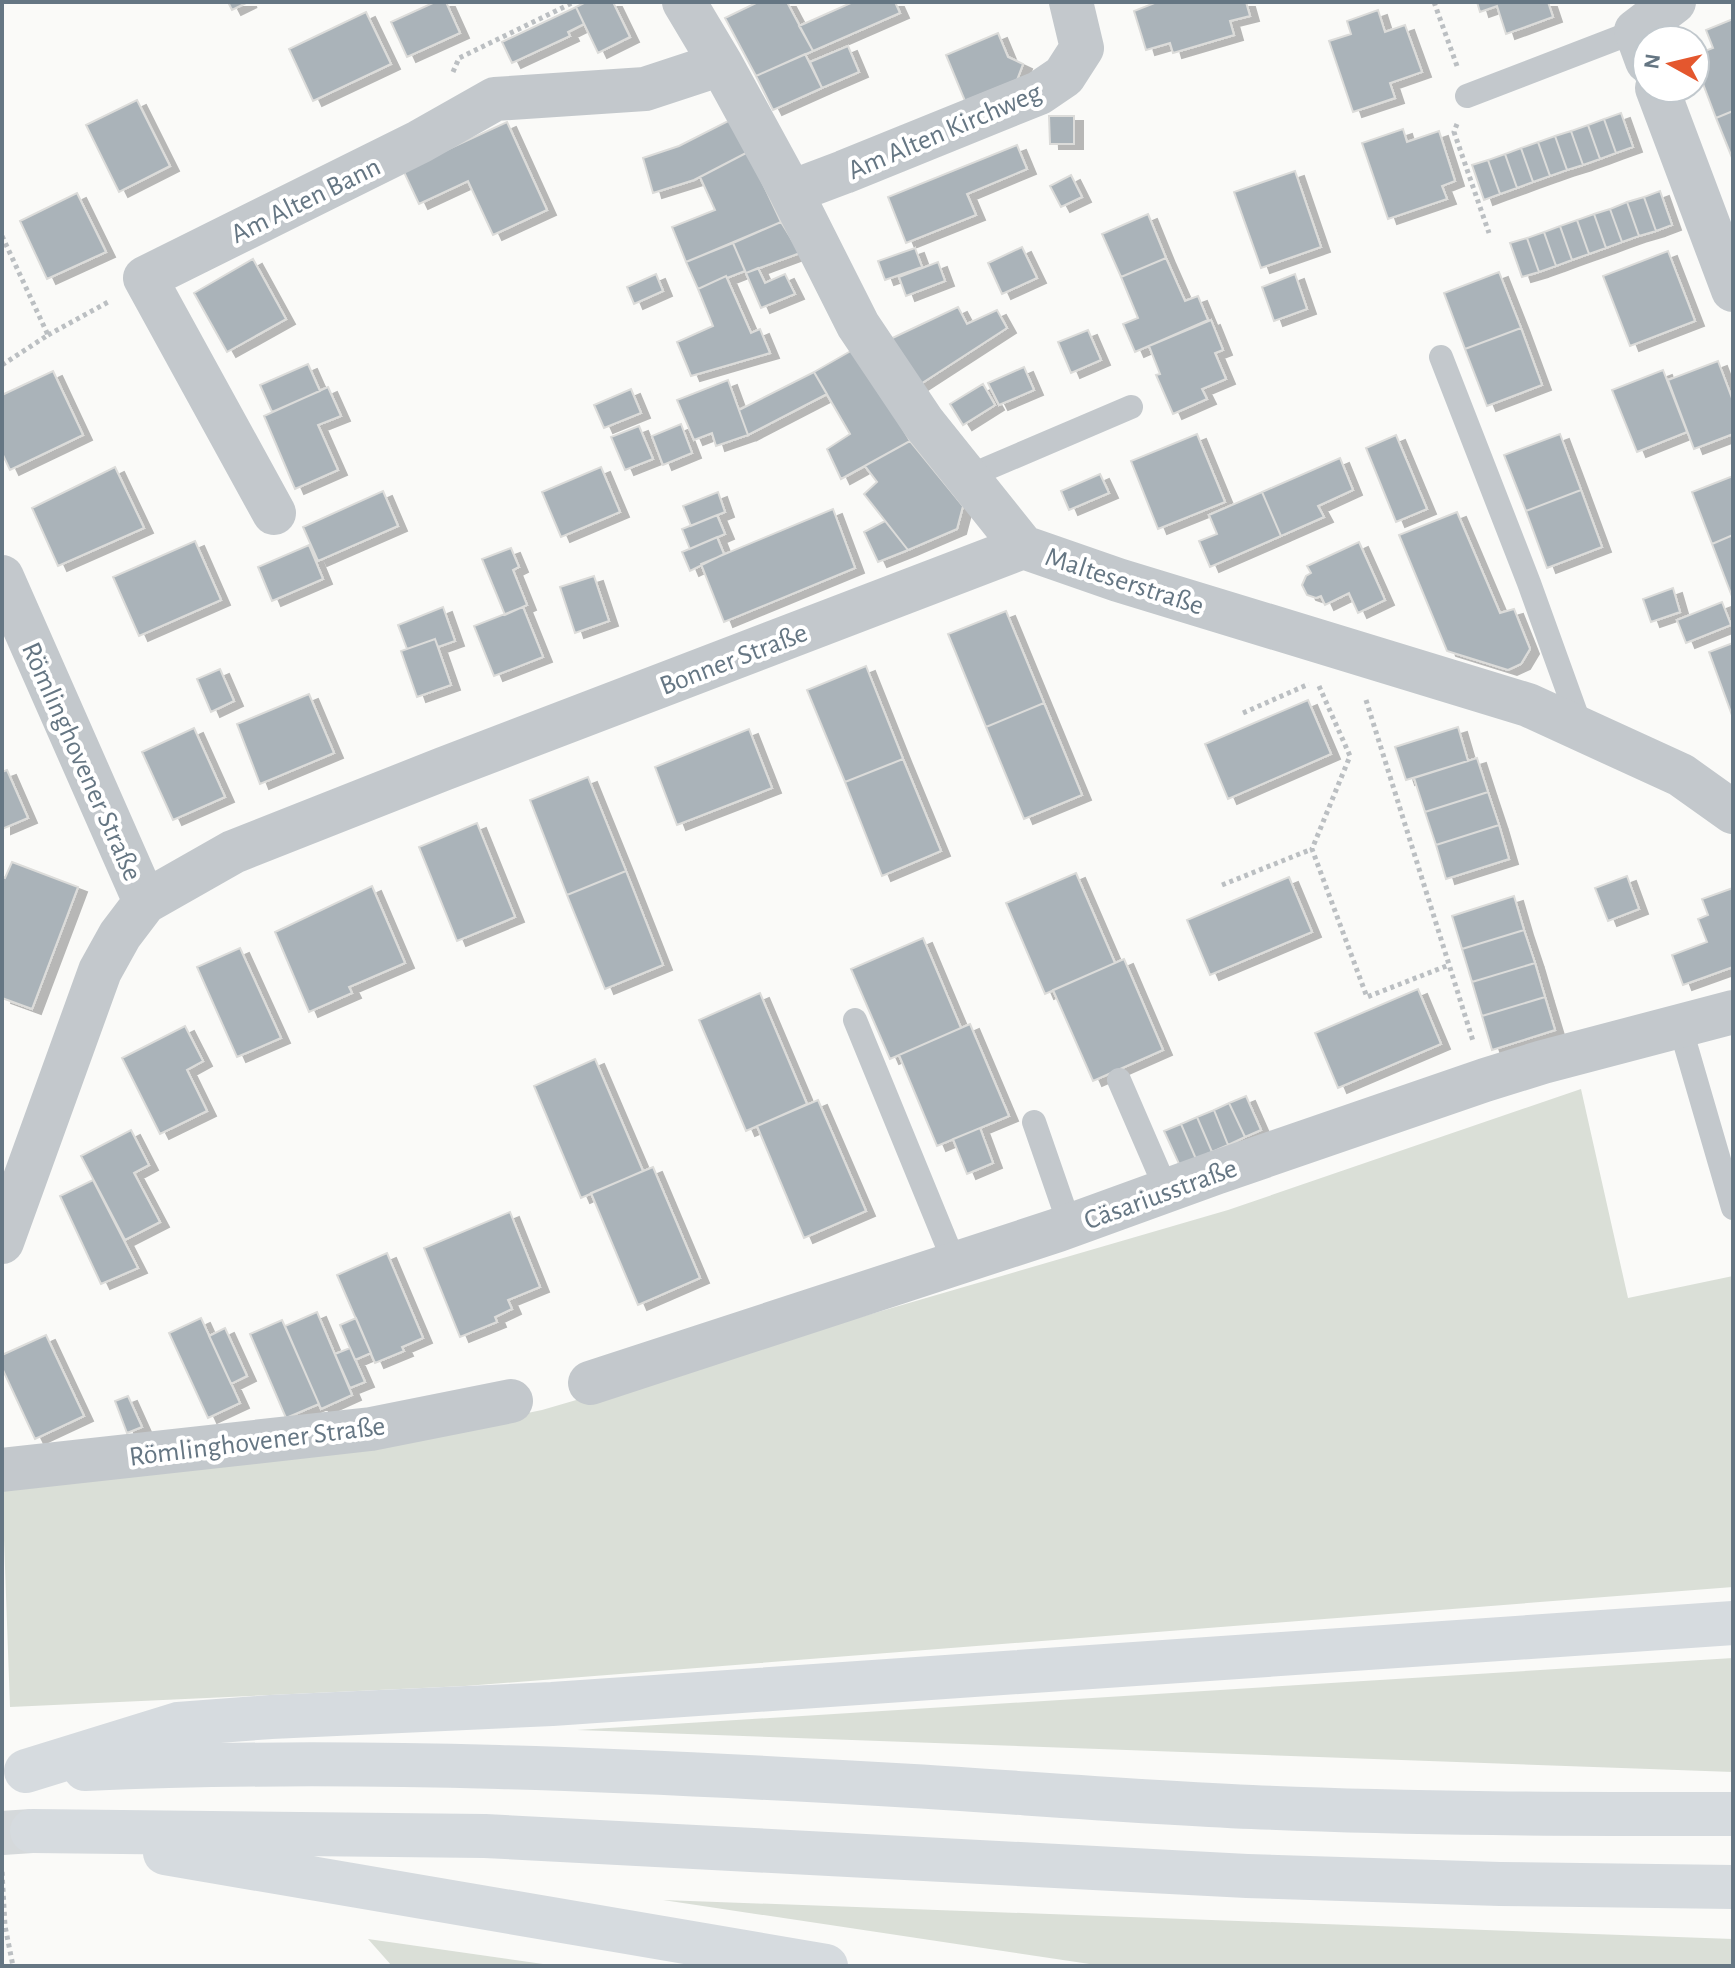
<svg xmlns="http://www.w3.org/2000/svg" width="1735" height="1968" viewBox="0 0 1735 1968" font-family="'Alegreya Sans',sans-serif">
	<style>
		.green { fill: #dadfd7 }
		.building { fill: #aab3b9; stroke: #dcdcda; stroke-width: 2; filter: url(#shadow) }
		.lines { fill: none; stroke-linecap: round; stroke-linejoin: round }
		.highway-tunnel { stroke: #d5d9db; stroke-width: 44; stroke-dasharray: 44 22; stroke-linecap: butt }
		.path { stroke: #bbbfc2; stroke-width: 5; stroke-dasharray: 4 4; stroke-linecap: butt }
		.lane { stroke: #c3c8cc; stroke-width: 24 }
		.street { stroke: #c3c8cc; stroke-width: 44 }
		.highway { stroke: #d6dbdf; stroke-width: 44 }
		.labels { text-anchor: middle; stroke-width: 8; stroke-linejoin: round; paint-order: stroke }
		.street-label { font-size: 28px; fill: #657683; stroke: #fff }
	</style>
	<defs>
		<filter id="shadow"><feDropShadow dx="9" dy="5" stdDeviation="0" flood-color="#0004"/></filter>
	</defs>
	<rect width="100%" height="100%" fill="#fafaf8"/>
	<path class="green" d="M 1581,1089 L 1628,1298 L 1733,1276 L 1733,1587 L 465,1686 L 10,1707 L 2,1484 L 411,1437 L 542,1410 L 1228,1210 Z
		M 1733,1658 L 1733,1772 L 577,1730 Z
		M 663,1900 L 1733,1939 L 1733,1966 L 1103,1966 Z
		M 368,1939 L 557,1966 L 392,1966 Z"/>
	<path class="building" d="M 228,2 L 248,2 L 232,10 Z
		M 435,2 L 446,2 L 460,33 L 407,57 L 391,22 Z
		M 586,2 L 613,2 L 630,37 L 598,53 L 576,7 Z
		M 758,2 L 787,2 L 813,51 L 756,76 L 725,18 Z
		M 853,2 L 895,2 L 900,13 L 813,51 L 799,26 Z
		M 1157,2 L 1246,2 L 1250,16 L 1230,21 L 1234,35 L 1173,53 L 1170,43 L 1146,50 L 1134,11 Z
		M 1477,2 L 1548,2 L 1553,17 L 1506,34 L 1497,6 L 1480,12 Z
		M 576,7 L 584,24 L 568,32 L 570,36 L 512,63 L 502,42 Z
		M 1378,10 L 1385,32 L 1405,25 L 1422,72 L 1390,83 L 1395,98 L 1353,112 L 1329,41 L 1351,34 L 1347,21 Z
		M 366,12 L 391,64 L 313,101 L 289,49 Z
		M 1733,19 L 1733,111 L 1716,118 L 1697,68 L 1707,64 L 1702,52 L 1713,48 L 1706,30 Z
		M 998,33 L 1008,57 L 1023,64 L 1017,80 L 965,101 L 946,55 Z
		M 848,46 L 859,72 L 822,88 L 810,62 Z
		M 805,54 L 822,88 L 773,110 L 756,76 Z
		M 137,100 L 170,166 L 119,192 L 86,125 Z
		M 1733,111 L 1733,160 L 1716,118 Z
		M 1621,113 L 1633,147 L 1616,153 L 1604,119 Z
		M 1049,116 L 1074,116 L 1074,144 L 1050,144 Z
		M 732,119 L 748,152 L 694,180 L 653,193 L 643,158 L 679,146 Z
		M 1604,119 L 1616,153 L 1600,159 L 1588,125 Z
		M 507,122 L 547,210 L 493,235 L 468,181 L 419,204 L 403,170 Z
		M 1588,125 L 1600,159 L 1583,165 L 1571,131 Z
		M 1403,129 L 1407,142 L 1439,131 L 1455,181 L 1442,186 L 1447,199 L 1388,219 L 1362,143 Z
		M 1571,131 L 1583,165 L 1567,170 L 1555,136 Z
		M 1555,136 L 1567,170 L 1550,176 L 1538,142 Z
		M 1538,142 L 1550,176 L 1533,182 L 1521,148 Z
		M 1017,145 L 1027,169 L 967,194 L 976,215 L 906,243 L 888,197 Z
		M 1521,148 L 1533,182 L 1517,188 L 1505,154 Z
		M 748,152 L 781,222 L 686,262 L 672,227 L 715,210 L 700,177 Z
		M 1505,154 L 1517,188 L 1500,194 L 1488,160 Z
		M 1488,160 L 1500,194 L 1484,200 L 1472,165 Z
		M 1295,171 L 1321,247 L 1261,268 L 1234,192 Z
		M 1071,175 L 1082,197 L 1061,207 L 1050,186 Z
		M 1660,191 L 1672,225 L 1656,231 L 1644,197 Z
		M 77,193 L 106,252 L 47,279 L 20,221 Z
		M 1644,197 L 1656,231 L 1639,236 L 1627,202 Z
		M 1627,202 L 1639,236 L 1622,242 L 1610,209 Z
		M 1610,209 L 1622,242 L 1606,248 L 1594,214 Z
		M 1148,214 L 1166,258 L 1121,277 L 1102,234 Z
		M 1594,214 L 1606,248 L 1589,254 L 1577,220 Z
		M 1577,220 L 1589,254 L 1572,260 L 1560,226 Z
		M 781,222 L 800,253 L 746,273 L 733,243 Z
		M 1560,226 L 1572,260 L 1556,266 L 1544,232 Z
		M 1544,232 L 1556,266 L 1539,272 L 1527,238 Z
		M 1527,238 L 1539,272 L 1522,277 L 1510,243 Z
		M 733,243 L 745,271 L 727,278 L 726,276 L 698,289 L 686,262 Z
		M 1022,247 L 1037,278 L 1002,294 L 988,263 Z
		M 915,248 L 922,267 L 885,280 L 878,261 Z
		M 1668,251 L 1695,321 L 1630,346 L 1603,276 Z
		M 1166,258 L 1185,301 L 1198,296 L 1208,320 L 1135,352 L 1123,324 L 1138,318 L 1121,277 Z
		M 253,259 L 286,319 L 227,352 L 194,293 Z
		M 938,262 L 945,281 L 906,296 L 899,277 Z
		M 758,268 L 765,283 L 785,274 L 795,294 L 761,308 L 746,273 Z
		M 1499,272 L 1521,328 L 1465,349 L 1444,293 Z
		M 656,274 L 663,291 L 634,304 L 627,287 Z
		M 1295,274 L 1307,309 L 1274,321 L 1262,287 Z
		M 726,276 L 751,333 L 760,329 L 770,353 L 691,376 L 677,342 L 713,326 L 698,289 Z
		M 958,307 L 967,324 L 997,310 L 1007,328 L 916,387 L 884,342 Z
		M 1211,320 L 1223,350 L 1215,353 L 1226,379 L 1202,389 L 1207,399 L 1173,414 L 1156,375 L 1160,374 L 1149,346 Z
		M 1521,328 L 1542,385 L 1487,406 L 1465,349 Z
		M 1088,330 L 1101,360 L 1071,373 L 1058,342 Z
		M 856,348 L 910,441 L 841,479 L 827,449 L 850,434 L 814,372 Z
		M 1718,361 L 1733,401 L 1733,434 L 1694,449 L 1668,380 Z
		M 308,364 L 320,391 L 272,412 L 260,385 Z
		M 1024,367 L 1034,390 L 999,405 L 988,383 Z
		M 1663,370 L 1687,432 L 1637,452 L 1612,390 Z
		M 53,371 L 83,435 L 10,470 L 2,453 L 2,395 Z
		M 814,372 L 827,394 L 748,435 L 739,410 Z
		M 728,380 L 748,435 L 716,446 L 712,433 L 694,440 L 677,400 Z
		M 983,384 L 995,405 L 963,425 L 950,404 Z
		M 328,387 L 341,416 L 318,425 L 338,470 L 295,489 L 264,416 Z
		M 631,389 L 641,413 L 604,428 L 594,405 Z
		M 681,424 L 692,453 L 663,465 L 652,436 Z
		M 639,426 L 653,459 L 625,470 L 611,437 Z
		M 1197,434 L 1225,502 L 1158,529 L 1131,461 Z
		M 1560,434 L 1581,490 L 1526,511 L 1504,455 Z
		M 1396,435 L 1427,509 L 1396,522 L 1366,448 Z
		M 910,441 L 963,506 L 957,529 L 908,550 L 864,494 L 877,482 L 865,466 Z
		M 1340,458 L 1353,490 L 1318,506 L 1324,517 L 1281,536 L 1262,492 Z
		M 115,467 L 144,528 L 58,566 L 32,508 Z
		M 601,467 L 620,512 L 561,537 L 542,492 Z
		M 1100,474 L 1109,493 L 1069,510 L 1061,491 Z
		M 1733,476 L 1733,535 L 1712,544 L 1692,492 Z
		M 1581,490 L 1602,547 L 1547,568 L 1526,511 Z
		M 383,491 L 398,526 L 318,561 L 303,527 Z
		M 718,492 L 725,512 L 691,526 L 683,506 Z
		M 1262,492 L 1281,536 L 1210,567 L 1199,541 L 1217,534 L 1209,515 Z
		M 833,509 L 855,568 L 724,622 L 701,564 Z
		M 1457,512 L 1500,613 L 1514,609 L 1530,649 L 1521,664 L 1508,670 L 1447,651 L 1399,535 Z
		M 717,515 L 725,534 L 690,549 L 682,529 Z
		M 885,521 L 908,550 L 878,562 L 864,532 Z
		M 1733,535 L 1733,599 L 1712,544 Z
		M 717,537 L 724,554 L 690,571 L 682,552 Z
		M 195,541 L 221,600 L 139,636 L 113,577 Z
		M 1359,542 L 1385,600 L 1358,613 L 1349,593 L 1325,605 L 1321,596 L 1316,598 L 1307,595 L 1302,585 L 1306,576 L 1311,573 L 1307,566 Z
		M 309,545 L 323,579 L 272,601 L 258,567 Z
		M 511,548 L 519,567 L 513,570 L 527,605 L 505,615 L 482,559 Z
		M 594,576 L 609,621 L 575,633 L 560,587 Z
		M 1673,588 L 1680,612 L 1651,622 L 1643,599 Z
		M 1722,602 L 1731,625 L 1686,643 L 1677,620 Z
		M 443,607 L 455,641 L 438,647 L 435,639 L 407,649 L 398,625 Z
		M 523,607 L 543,657 L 494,676 L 474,626 Z
		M 1006,611 L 1044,703 L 986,727 L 948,634 Z
		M 435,639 L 451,685 L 417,697 L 401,651 Z
		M 1733,643 L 1733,718 L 1709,652 Z
		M 866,666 L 903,759 L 845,782 L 807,690 Z
		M 220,669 L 234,701 L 211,712 L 197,679 Z
		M 309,694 L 334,753 L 260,784 L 237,724 Z
		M 1308,700 L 1331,754 L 1228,799 L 1205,744 Z
		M 1044,703 L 1082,795 L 1024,819 L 986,727 Z
		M 1458,727 L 1468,761 L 1406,780 L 1395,747 Z
		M 194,728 L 225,797 L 173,820 L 142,752 Z
		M 749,729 L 772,788 L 677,825 L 655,767 Z
		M 1477,758 L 1488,792 L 1425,812 L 1414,778 Z
		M 903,759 L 941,851 L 882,876 L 845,782 Z
		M 7,770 L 28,818 L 2,829 L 2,772 Z
		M 588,777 L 626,871 L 567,895 L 530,800 Z
		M 1488,792 L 1499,825 L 1436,845 L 1425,812 Z
		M 477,823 L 515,917 L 457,941 L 419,847 Z
		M 1499,825 L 1509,859 L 1446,879 L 1436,845 Z
		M 12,862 L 78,887 L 32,1009 L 2,998 L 2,877 L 5,878 Z
		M 626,871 L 663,965 L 605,989 L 567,895 Z
		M 1076,873 L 1115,963 L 1045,994 L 1006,903 Z
		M 1627,876 L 1639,909 L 1608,921 L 1595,888 Z
		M 1289,877 L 1312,932 L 1210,975 L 1187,920 Z
		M 372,886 L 405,963 L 349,987 L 352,993 L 309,1012 L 275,932 Z
		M 1733,888 L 1733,967 L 1683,985 L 1672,955 L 1707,942 L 1698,919 L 1708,915 L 1702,899 Z
		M 1514,896 L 1524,930 L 1462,949 L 1452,916 Z
		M 1524,930 L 1535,963 L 1472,982 L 1462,949 Z
		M 923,938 L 961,1028 L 890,1059 L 851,969 Z
		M 240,948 L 281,1038 L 237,1057 L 197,967 Z
		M 1124,959 L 1163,1050 L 1093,1081 L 1053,990 Z
		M 1535,963 L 1545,997 L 1482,1016 L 1472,982 Z
		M 1418,989 L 1441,1044 L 1338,1088 L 1315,1033 Z
		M 760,993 L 807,1104 L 746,1131 L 699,1020 Z
		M 1545,997 L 1555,1030 L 1492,1050 L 1482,1016 Z
		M 970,1024 L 1009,1116 L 937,1146 L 899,1055 Z
		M 185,1026 L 203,1061 L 187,1070 L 207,1111 L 160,1134 L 122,1058 Z
		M 595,1059 L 643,1171 L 581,1198 L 534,1086 Z
		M 1246,1096 L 1261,1130 L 1245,1137 L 1229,1103 Z
		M 818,1100 L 866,1211 L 804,1238 L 757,1126 Z
		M 1229,1103 L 1245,1137 L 1228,1145 L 1214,1110 Z
		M 1214,1110 L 1228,1145 L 1212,1152 L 1197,1117 Z
		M 1197,1117 L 1212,1152 L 1196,1159 L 1181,1124 Z
		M 1181,1124 L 1196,1159 L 1180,1166 L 1164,1131 Z
		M 980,1128 L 993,1163 L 967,1174 L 953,1139 Z
		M 131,1130 L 149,1165 L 134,1173 L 160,1222 L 125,1240 L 81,1156 Z
		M 653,1167 L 700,1278 L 638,1305 L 591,1193 Z
		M 93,1180 L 138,1268 L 101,1284 L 60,1196 Z
		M 510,1212 L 540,1287 L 508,1300 L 512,1309 L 495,1317 L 497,1322 L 460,1337 L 424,1248 Z
		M 387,1253 L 423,1338 L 402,1347 L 404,1351 L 375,1363 L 337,1275 Z
		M 317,1312 L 352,1395 L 321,1409 L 285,1326 Z
		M 201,1318 L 240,1403 L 208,1418 L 169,1333 Z
		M 356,1318 L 371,1353 L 355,1360 L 340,1325 Z
		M 282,1320 L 319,1404 L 286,1418 L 250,1334 Z
		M 225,1328 L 247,1376 L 231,1384 L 209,1336 Z
		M 46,1335 L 84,1416 L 35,1439 L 2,1368 L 2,1355 Z
		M 350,1348 L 365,1382 L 350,1388 L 335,1354 Z
		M 128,1396 L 142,1427 L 127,1433 L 115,1401 Z"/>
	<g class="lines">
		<path class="highway-tunnel" d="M 2,1833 L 32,1831"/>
		<path class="path" d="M 1434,2 L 1457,66
			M 453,72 L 459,58 L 574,2
			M 1457,124 L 1454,132 L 1489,233
			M 2,236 L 48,335 L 2,365
			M 48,335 L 110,301
			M 1319,686 L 1350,756 L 1312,849 L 1367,997 L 1449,965
			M 1366,700 L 1473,1041
			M 1243,713 L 1309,684
			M 1222,885 L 1312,849
			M 2,1872 L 5,1926 L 13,1966"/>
		<path class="lane" d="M 1467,96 L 1636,31
			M 1441,357 L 1529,583 L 1582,730
			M 967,477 L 1131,407
			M 855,1020 L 955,1264
			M 1680,1026 L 1733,1208
			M 1119,1080 L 1167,1191
			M 1034,1122 L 1070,1226"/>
		<path class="street" d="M 684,2 L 721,64 L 791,192 L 858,325 L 923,422 L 1023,547 L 1118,580 L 1528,705 L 1681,775 L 1733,812
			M 1647,61 L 1636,31 L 1674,2
			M 1657,88 L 1733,290
			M 791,192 L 844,172 L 1039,93 L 1064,76 L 1082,48 L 1071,2
			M 274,513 L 145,278 L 419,142 L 495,99 L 645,89 L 721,64
			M 2,577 L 145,902
			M 2,1242 L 100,971 L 120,935 L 145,902 L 233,852 L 443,769 L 1023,547
			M 590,1383 L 1058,1230 L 1215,1173 L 1485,1080 L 1543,1062 L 1733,1012
			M 2,1470 L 371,1429 L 511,1401"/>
		<path class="highway" d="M 85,1769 C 361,1757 637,1770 913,1786 C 1026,1793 1139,1802 1252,1807 C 1412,1814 1573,1814 1733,1814
			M 26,1771 L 178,1724 L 271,1717 L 552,1704 L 1733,1623
			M 32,1831 L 485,1836 L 1247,1876 L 1500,1884 L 1733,1887
			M 165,1853 L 826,1966"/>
	</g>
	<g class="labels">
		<g class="street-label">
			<text transform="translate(944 130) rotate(-23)" y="10">Am Alten Kirchweg</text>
			<text transform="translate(305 199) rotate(-26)" y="10">Am Alten Bann</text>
			<text transform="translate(1125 580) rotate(18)" y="10">Malteserstraße</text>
			<text transform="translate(733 658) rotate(-21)" y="10">Bonner Straße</text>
			<text transform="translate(83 761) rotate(66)" y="10">Römlinghovener Straße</text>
			<text transform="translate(1160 1193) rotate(-20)" y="10">Cäsariusstraße</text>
			<text transform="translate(257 1440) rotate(-7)" y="10">Römlinghovener Straße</text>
		</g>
	</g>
	<rect width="1735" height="1968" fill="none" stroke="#657683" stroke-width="8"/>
	<g transform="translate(1671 64) rotate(278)"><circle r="38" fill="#ffffff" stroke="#c1c8cd" stroke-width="2"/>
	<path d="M0-6L14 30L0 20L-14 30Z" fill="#e4572e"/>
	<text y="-12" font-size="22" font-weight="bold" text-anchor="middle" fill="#657683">N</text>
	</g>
</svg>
